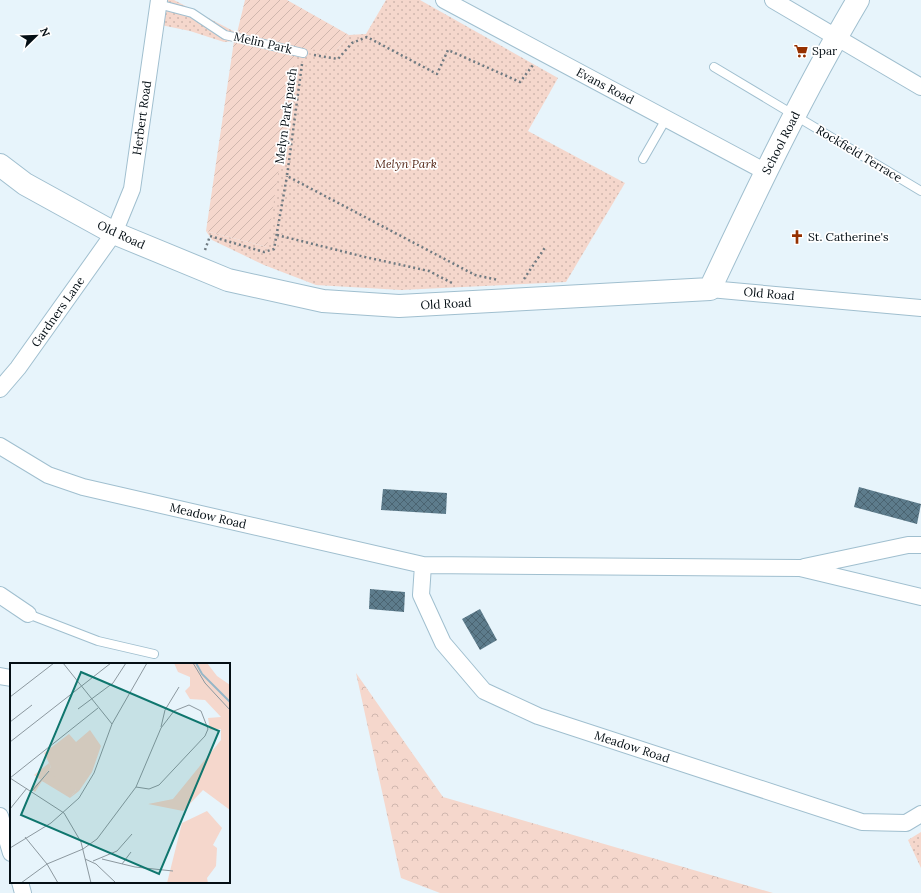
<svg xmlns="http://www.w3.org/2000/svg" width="921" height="893" viewBox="0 0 921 893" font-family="Lora,serif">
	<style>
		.grass { fill: url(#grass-dots) }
		.forest { fill: url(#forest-crowns) }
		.garden { fill: url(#garden-furrows) }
		.building { fill: url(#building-cross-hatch) }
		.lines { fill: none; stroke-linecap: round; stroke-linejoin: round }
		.lane-casing { stroke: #a0bfcf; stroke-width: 10 }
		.street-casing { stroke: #a0bfcf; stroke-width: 18 }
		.secondary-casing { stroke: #a0bfcf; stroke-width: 24 }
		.path { stroke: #6f7a81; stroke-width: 2.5; stroke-dasharray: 2 3; stroke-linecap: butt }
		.lane { stroke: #fff; stroke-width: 8 }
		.street { stroke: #fff; stroke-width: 16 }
		.secondary { stroke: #fff; stroke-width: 22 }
		.labels { text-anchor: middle; stroke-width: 3.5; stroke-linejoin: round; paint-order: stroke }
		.street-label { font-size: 12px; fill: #040e14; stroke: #fff }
		.poi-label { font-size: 12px; fill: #040e14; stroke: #fff; text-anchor: start }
		.park-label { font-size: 12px; font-style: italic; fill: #562818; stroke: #fff }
		.inset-river { fill: none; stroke: #95b6c7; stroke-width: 2 }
		.inset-road { fill: none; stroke: #8c989f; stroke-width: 1 }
		.view { fill: #0f766e; fill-opacity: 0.15; stroke: #0f766e; stroke-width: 2 }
		.inset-edge { fill: none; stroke: #040e14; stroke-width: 2 }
	</style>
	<defs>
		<pattern id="grass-dots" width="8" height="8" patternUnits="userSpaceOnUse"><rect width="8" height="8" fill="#f5d7cc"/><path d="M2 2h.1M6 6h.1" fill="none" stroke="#d0b7ae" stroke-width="1.8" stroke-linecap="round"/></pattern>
		<pattern id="forest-crowns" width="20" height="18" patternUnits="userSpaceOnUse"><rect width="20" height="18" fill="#f5d7cc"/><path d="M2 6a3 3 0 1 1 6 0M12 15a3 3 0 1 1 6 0" fill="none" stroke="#d0b7ae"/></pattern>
		<pattern id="garden-furrows" width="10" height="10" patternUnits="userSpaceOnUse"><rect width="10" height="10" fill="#f5d7cc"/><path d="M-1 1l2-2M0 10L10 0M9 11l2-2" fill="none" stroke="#d0b7ae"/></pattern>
		<pattern id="building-cross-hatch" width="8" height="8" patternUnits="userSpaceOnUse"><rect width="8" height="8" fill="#5d7c8c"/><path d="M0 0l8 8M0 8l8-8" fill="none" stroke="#4b6471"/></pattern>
	</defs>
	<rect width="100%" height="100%" fill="#e7f4fb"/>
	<path class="grass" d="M 166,0 L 174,0 L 237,33 L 335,52 L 349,35 L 366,34 L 386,0 L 420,0 L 558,78 L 528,131 L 625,183 L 566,282 L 401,290 L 316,285 L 264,265 L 212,240 L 206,231 L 267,247 L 234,41 L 224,42 L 190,31 L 161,25 Z
		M 921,832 L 921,868 L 908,840 Z"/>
	<path class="forest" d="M 356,673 L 443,797 L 773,893 L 440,893 L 401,878 Z"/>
	<path class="garden" d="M 245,0 L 287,0 L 349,35 L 335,52 L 298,48 L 237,33 Z
		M 234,41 L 296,55 L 267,247 L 206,231 Z"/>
	<path class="building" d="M 859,487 L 921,504 L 917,524 L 854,507 Z
		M 383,489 L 447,493 L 446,514 L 381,510 Z
		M 370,589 L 405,592 L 404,612 L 369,609 Z
		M 480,609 L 497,640 L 480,650 L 462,619 Z"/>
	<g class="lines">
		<defs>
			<path id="lane" d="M 158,4 L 192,13 L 225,35 L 303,53
				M 714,67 L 921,191
				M 643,159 L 666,119
				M 28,614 L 98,641 L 154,654"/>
			<path id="street" d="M 444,0 L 766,172
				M 773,0 L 921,87
				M 710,289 L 921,308
				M 0,389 L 18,368 L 114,233 L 132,189 L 159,0
				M 0,446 L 48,475 L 83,487 L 423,565 L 800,568 L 921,597
				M 423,565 L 421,595 L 443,643 L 484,691 L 538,716 L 862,822 L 906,823 L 921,814
				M 804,567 L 908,545 L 921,545
				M 0,595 L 28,614
				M 0,676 L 11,678
				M 0,816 L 11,853
				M 20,882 L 23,893"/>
			<path id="secondary" d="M 0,165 L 25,184 L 114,233 L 228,280 L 323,301 L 399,306 L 710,289 C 756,191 803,93 858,0"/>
		</defs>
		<use href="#lane" class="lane-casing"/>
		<use href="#street" class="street-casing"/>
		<use href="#secondary" class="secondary-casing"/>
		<path class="path" d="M 314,55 L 338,59 L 352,43 L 367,37 L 437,74 L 448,50 L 520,82 L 533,65
			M 302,64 L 287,176 L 475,275 L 498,280
			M 277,235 L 365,257 L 429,271 L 452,283
			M 205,250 L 210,236 L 264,252 L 274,249 L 287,176
			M 524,279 L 546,246"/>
		<use href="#lane" class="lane"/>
		<use href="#street" class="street"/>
		<use href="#secondary" class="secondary"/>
	</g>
	<defs>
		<symbol id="supermarket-bare" viewBox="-9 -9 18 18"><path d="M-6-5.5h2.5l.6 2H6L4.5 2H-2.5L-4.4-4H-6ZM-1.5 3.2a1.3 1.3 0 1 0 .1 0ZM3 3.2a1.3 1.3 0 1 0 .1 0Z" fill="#953000" stroke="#fff" stroke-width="2.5" paint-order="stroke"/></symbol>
		<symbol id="church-bare" viewBox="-9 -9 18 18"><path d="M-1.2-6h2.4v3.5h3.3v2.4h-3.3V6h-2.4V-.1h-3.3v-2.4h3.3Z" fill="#953000" stroke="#fff" stroke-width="2.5" paint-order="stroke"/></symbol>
	</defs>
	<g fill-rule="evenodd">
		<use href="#supermarket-bare" x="791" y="41" width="20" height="20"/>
		<use href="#church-bare" x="787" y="227" width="20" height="20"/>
	</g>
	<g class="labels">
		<g class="street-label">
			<text transform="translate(263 43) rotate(13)" y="4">Melin Park</text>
			<text transform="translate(605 86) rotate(28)" y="4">Evans Road</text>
			<text transform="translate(286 116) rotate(-82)" y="4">Melyn Park patch</text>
			<text transform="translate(142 118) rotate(-82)" y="4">Herbert Road</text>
			<text transform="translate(781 143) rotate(-63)" y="4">School Road</text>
			<text transform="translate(859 154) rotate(31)" y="4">Rockfield Terrace</text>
			<text transform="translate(121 235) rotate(25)" y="4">Old Road</text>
			<text transform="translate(769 294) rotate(5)" y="4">Old Road</text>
			<text transform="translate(446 304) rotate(-3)" y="4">Old Road</text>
			<text transform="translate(58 312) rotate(-55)" y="4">Gardners Lane</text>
			<text transform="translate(208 516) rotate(13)" y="4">Meadow Road</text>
			<text transform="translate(632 747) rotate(18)" y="4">Meadow Road</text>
		</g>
		<g class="poi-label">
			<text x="812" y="55">Spar</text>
			<text x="808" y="241">St. Catherine's</text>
		</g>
		<g class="park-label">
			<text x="406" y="168">Melyn Park</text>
		</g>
	</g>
	<g transform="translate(10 663)">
		<rect width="220" height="220" fill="#e7f4fb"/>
		<path d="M 211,54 L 211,66 L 200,67 L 198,55 ZM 80,67 L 91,83 L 82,109 L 69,128 L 60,135 L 66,127 L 32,118 L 25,129 L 21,126 L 31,117 L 41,104 L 34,90 L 59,71 L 66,79 Z" fill="#f5d7cc"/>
		<path d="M 164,0 L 197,0 L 207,13 L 220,22 L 220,147 L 193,127 L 173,148 L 138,141 L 163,136 L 211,77 L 211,54 L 195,37 L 180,36 L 175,28 L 180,23 L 180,14 L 168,9 ZM 197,148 L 212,165 L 203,182 L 207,185 L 206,203 L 197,215 L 198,220 L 157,220 L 172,160 Z" fill="#f5d7cc"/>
		<path d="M 39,100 L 41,104 L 31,117 L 24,112 ZM 39,110 L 66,127 L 60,135 L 32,118 Z" fill="#f5d7cc"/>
		<path class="inset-river" d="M 186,0 L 192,11 L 220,39"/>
		<path class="inset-road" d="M 53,0 L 102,61M 183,0 L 195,20 L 220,47M 0,34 L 44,0M 68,46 L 103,20 L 116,0M 0,59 L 22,42M 151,64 L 155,47 L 169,24M 0,79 L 101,0M 0,115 L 54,150 L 71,179 L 81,220M 0,115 L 88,45M 22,128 L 39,108M 0,146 L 17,125M 15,174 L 37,201 L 48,220M 0,185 L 41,160 L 69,135 L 84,110 L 102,61 L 137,0M 75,196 L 86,201 L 106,220M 92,196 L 125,204 L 163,208M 83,198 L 107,188 L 122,171M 112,201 L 121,189M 11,220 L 37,201 L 73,186 L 87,176 L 126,124 L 151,65 L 164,48 L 179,42 L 191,48 L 198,66 L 195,73 L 149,122 L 139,126 L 126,124"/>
		<path class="view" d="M 71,9 L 209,68 L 149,211 L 11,152 Z"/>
		<rect width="220" height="220" class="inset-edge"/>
	</g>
	<g transform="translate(36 36) rotate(67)" stroke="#ffffff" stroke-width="3" paint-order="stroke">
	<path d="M0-3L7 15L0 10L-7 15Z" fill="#040e14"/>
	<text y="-6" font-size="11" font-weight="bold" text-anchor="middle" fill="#040e14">N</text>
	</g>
</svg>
